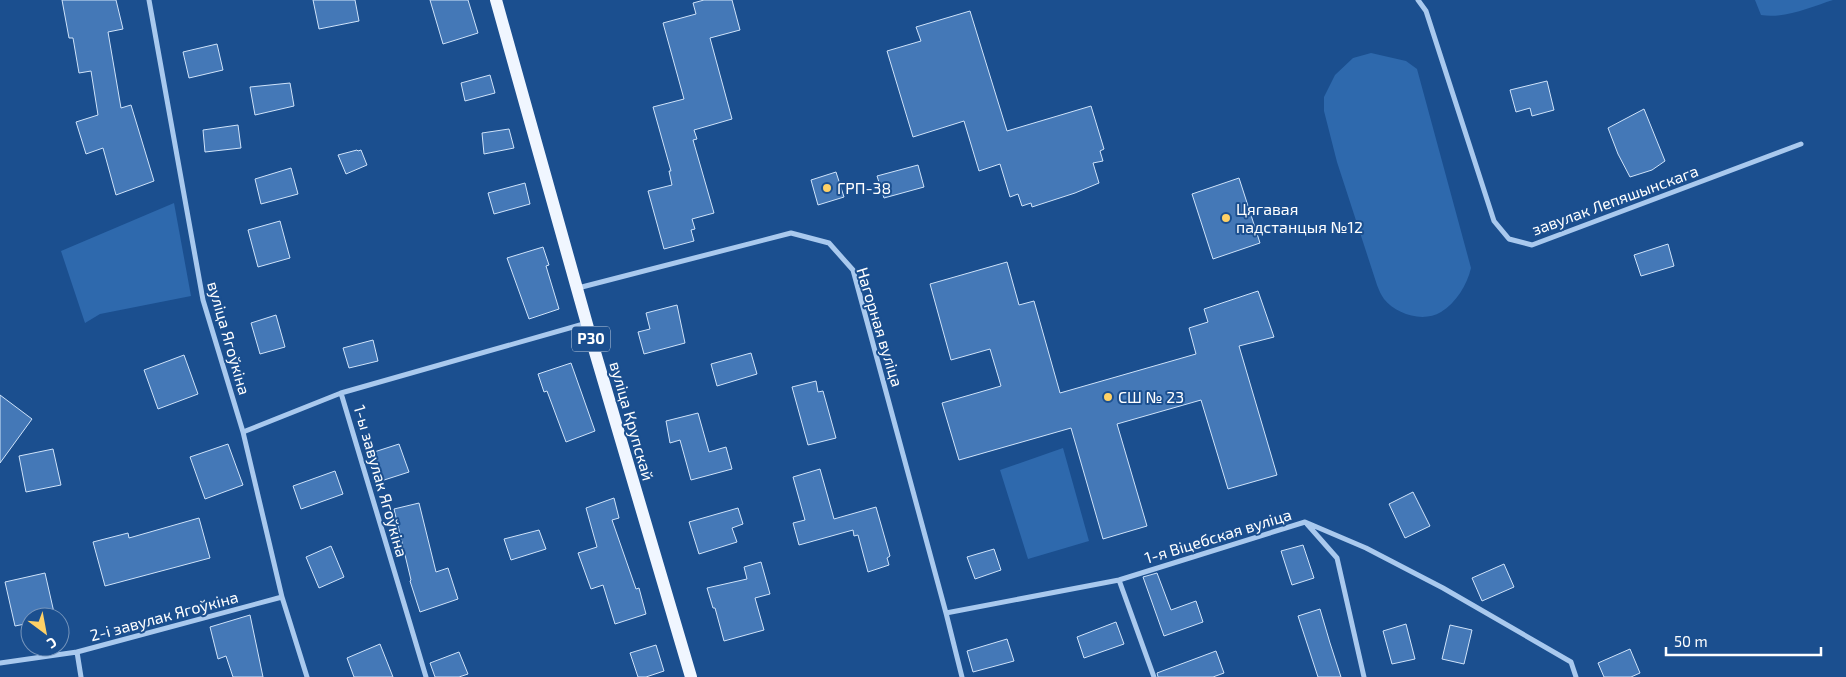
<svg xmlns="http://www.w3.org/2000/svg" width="1846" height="677" viewBox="0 0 1846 677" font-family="'Exo 2',sans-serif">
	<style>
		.green { fill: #2e69ad }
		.building { fill: #4478b7; stroke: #cfe3fa }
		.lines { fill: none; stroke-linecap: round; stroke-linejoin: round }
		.minor { stroke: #a9c9ee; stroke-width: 5 }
		.primary { stroke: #f0f6ff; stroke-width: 12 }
		.poi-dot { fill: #ffd166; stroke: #1b4f8f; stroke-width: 2 }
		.labels { text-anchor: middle; stroke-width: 4; stroke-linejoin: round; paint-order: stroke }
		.shield { fill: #1b4f8f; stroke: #bbcadd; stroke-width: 1 }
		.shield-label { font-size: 15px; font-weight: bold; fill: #fff }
		.poi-label { font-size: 16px; fill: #fff; stroke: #1b4f8f; text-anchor: start }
		.street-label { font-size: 16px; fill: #fff; stroke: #1b4f8f }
	</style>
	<rect width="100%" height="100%" fill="#1b4f8f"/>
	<path class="green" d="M 1755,0 L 1833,0 C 1811,7 1784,19 1761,15 Z
		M 1371,53 L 1406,61 L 1417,69 L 1471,268 C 1467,285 1456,303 1441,312 C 1423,323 1396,314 1384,299 C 1381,295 1379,290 1377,285 L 1337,162 L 1324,111 L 1324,97 L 1335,75 L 1353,58 Z
		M 174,203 L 191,296 L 100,314 L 85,323 L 61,251 Z
		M 1063,448 L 1089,541 L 1028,559 L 1000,470 Z"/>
	<path class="building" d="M 62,0 L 116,0 L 123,29 L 108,32 L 121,108 L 131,105 L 154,181 L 116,195 L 103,148 L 86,154 L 76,122 L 98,115 L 91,71 L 79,73 L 73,38 L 69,38 Z
		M 313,0 L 355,0 L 359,21 L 319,29 Z
		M 430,0 L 468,0 L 478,33 L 443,44 Z
		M 704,0 L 732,0 L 740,30 L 710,38 L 732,119 L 694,130 L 697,139 L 693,140 L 714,213 L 692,219 L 695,229 L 691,230 L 694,241 L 664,249 L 648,191 L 672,185 L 669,171 L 671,171 L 653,107 L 684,99 L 663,23 L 696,14 L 693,3 Z
		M 970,11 L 1007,131 L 1091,106 L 1104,149 L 1100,151 L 1103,161 L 1093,163 L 1099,183 L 1075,193 L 1032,207 L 1031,203 L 1022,206 L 1018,194 L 1010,197 L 1000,164 L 979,171 L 964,121 L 913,137 L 887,51 L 921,41 L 916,27 Z
		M 217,44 L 223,70 L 189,78 L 183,52 Z
		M 490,75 L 495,93 L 465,101 L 461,83 Z
		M 1547,81 L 1554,110 L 1532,116 L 1530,108 L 1516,112 L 1510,90 Z
		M 290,83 L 294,106 L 255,115 L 250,87 Z
		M 1644,109 L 1665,161 L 1652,170 L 1630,177 L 1618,154 L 1608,128 Z
		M 238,125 L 241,148 L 205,152 L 203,130 Z
		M 509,129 L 514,148 L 484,154 L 482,133 Z
		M 357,150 L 358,151 L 361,150 L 367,165 L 346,174 L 338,155 Z
		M 918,165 L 924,187 L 884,198 L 877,176 Z
		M 291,168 L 298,194 L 261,204 L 255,179 Z
		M 836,172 L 844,197 L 818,205 L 811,180 Z
		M 1239,178 L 1260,243 L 1213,259 L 1192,194 Z
		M 525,183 L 530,204 L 494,214 L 488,193 Z
		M 280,221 L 290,258 L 258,267 L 248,230 Z
		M 1668,244 L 1674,266 L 1641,276 L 1634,255 Z
		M 543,247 L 549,265 L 546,266 L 559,309 L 529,319 L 507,258 Z
		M 1007,262 L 1019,305 L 1034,301 L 1060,393 L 1196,354 L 1189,328 L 1208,322 L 1204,309 L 1258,291 L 1274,337 L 1239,346 L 1277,475 L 1228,489 L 1201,400 L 1117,424 L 1147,526 L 1103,539 L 1071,428 L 959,460 L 942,403 L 1001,386 L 990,349 L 951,360 L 930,284 Z
		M 677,305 L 685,343 L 644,354 L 638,332 L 650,329 L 646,313 Z
		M 276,315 L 285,347 L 260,354 L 251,323 Z
		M 373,340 L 378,361 L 349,368 L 343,348 Z
		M 751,353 L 757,374 L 717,386 L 711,364 Z
		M 184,355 L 198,394 L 158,409 L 144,370 Z
		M 571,363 L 595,431 L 566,442 L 547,391 L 544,392 L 538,374 Z
		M 816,381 L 818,392 L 823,391 L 836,438 L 808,445 L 792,387 Z
		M 0,395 L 32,419 L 0,463 Z
		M 698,413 L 709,452 L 726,447 L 732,469 L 691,480 L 680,440 L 670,443 L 666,421 Z
		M 228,444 L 243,485 L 205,499 L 190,457 Z
		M 399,444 L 409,472 L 381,481 L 371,453 Z
		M 53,449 L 61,485 L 26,492 L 19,456 Z
		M 820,469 L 834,519 L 876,507 L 890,556 L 887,558 L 889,565 L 868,572 L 858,535 L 854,536 L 853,530 L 799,545 L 793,523 L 805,520 L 793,477 Z
		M 335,471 L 343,494 L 301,509 L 293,486 Z
		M 1413,492 L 1430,526 L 1405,538 L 1389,504 Z
		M 614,498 L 619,518 L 612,520 L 636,589 L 639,588 L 646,614 L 615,624 L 603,585 L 591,589 L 578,553 L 597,547 L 586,508 Z
		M 419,503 L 436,572 L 448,568 L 458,599 L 420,612 L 410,581 L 411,580 L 394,509 Z
		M 738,508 L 743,524 L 732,528 L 737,542 L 699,554 L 689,522 Z
		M 199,518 L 210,558 L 105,586 L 93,542 L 128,533 L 129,538 Z
		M 539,530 L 546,549 L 511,560 L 504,539 Z
		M 1303,545 L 1314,578 L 1292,585 L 1281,551 Z
		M 331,546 L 344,577 L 319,588 L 306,557 Z
		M 994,549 L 1001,570 L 975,579 L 967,557 Z
		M 761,562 L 770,594 L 755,598 L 764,630 L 724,641 L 715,608 L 713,608 L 707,588 L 747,579 L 744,567 Z
		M 1504,564 L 1514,587 L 1482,601 L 1472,578 Z
		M 45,573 L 55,617 L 30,617 L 30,623 L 15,626 L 5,582 Z
		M 1157,573 L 1171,610 L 1196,601 L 1203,622 L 1164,636 L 1143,577 Z
		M 1320,609 L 1330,643 L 1341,677 L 1318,677 L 1298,616 Z
		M 250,615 L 263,677 L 233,677 L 226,656 L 218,659 L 210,627 Z
		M 1116,622 L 1124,644 L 1084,658 L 1077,637 Z
		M 1406,624 L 1415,659 L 1392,664 L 1383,631 Z
		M 1450,625 L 1472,630 L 1464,664 L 1442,659 Z
		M 1007,639 L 1014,661 L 973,672 L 967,651 Z
		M 380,644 L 393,677 L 354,677 L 347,658 Z
		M 656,645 L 664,671 L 646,677 L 638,677 L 630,653 Z
		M 1630,649 L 1640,673 L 1631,677 L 1604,677 L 1598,663 Z
		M 1216,651 L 1224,673 L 1213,677 L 1158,677 L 1157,673 Z
		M 459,652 L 468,674 L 459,677 L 435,677 L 430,663 Z"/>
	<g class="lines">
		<path class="minor" d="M 149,0 L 203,300 L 243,432 L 282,597 L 307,677
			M 1418,0 L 1426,11 L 1494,221 L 1509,239 L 1532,245 L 1801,144
			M 578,288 L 791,233 L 829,243 L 853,270 L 946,613 L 962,677
			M 243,432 L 341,393
			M 1307,524 L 1337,558 L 1364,677
			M 1119,580 L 1154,677
			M 946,613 L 1119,580 L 1305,522 L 1366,548 L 1443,588 L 1571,662 L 1576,677
			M 0,663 L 77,652
			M 81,677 L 77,652 L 282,597
			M 426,677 L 341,393 L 587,323"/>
		<path class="primary" d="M 496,0 L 592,342 L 691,677"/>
	</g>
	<g class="poi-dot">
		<circle cx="827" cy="188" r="5"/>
		<circle cx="1226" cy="218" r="5"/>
		<circle cx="1108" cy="397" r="5"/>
	</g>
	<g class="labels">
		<rect class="shield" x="572" y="326.5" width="38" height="25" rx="4"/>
		<g class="shield-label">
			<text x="591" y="344">Р30</text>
		</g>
		<g class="poi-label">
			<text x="837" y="194">ГРП-38</text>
			<text x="1236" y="215">Цягавая<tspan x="1236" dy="18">падстанцыя №12</tspan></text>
			<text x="1118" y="403">СШ № 23</text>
		</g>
		<g class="street-label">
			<text transform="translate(1615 200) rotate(-20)" y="6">завулак Лепяшынскага</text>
			<text transform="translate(880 327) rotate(73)" y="6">Нагорная вуліца</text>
			<text transform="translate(229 338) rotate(74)" y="6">вуліца Ягоўкіна</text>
			<text transform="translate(632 421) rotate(74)" y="6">вуліца Крупскай</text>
			<text transform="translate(381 481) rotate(74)" y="6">1-ы завулак Ягоўкіна</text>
			<text transform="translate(1218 536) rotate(-17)" y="6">1-я Віцебская вуліца</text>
			<text transform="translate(164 616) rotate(-15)" y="6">2-і завулак Ягоўкіна</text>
		</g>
	</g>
	<g transform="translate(45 632) rotate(148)"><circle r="24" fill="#1b4f8f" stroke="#7695bc"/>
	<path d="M0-4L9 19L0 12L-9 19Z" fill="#ffd166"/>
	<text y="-8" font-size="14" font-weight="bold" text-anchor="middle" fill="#ffffff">С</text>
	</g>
	<path d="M1666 647v8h155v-8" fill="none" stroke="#ffffff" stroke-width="2.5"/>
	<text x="1674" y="647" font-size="15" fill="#ffffff" stroke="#1b4f8f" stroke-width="4" paint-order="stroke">50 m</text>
</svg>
